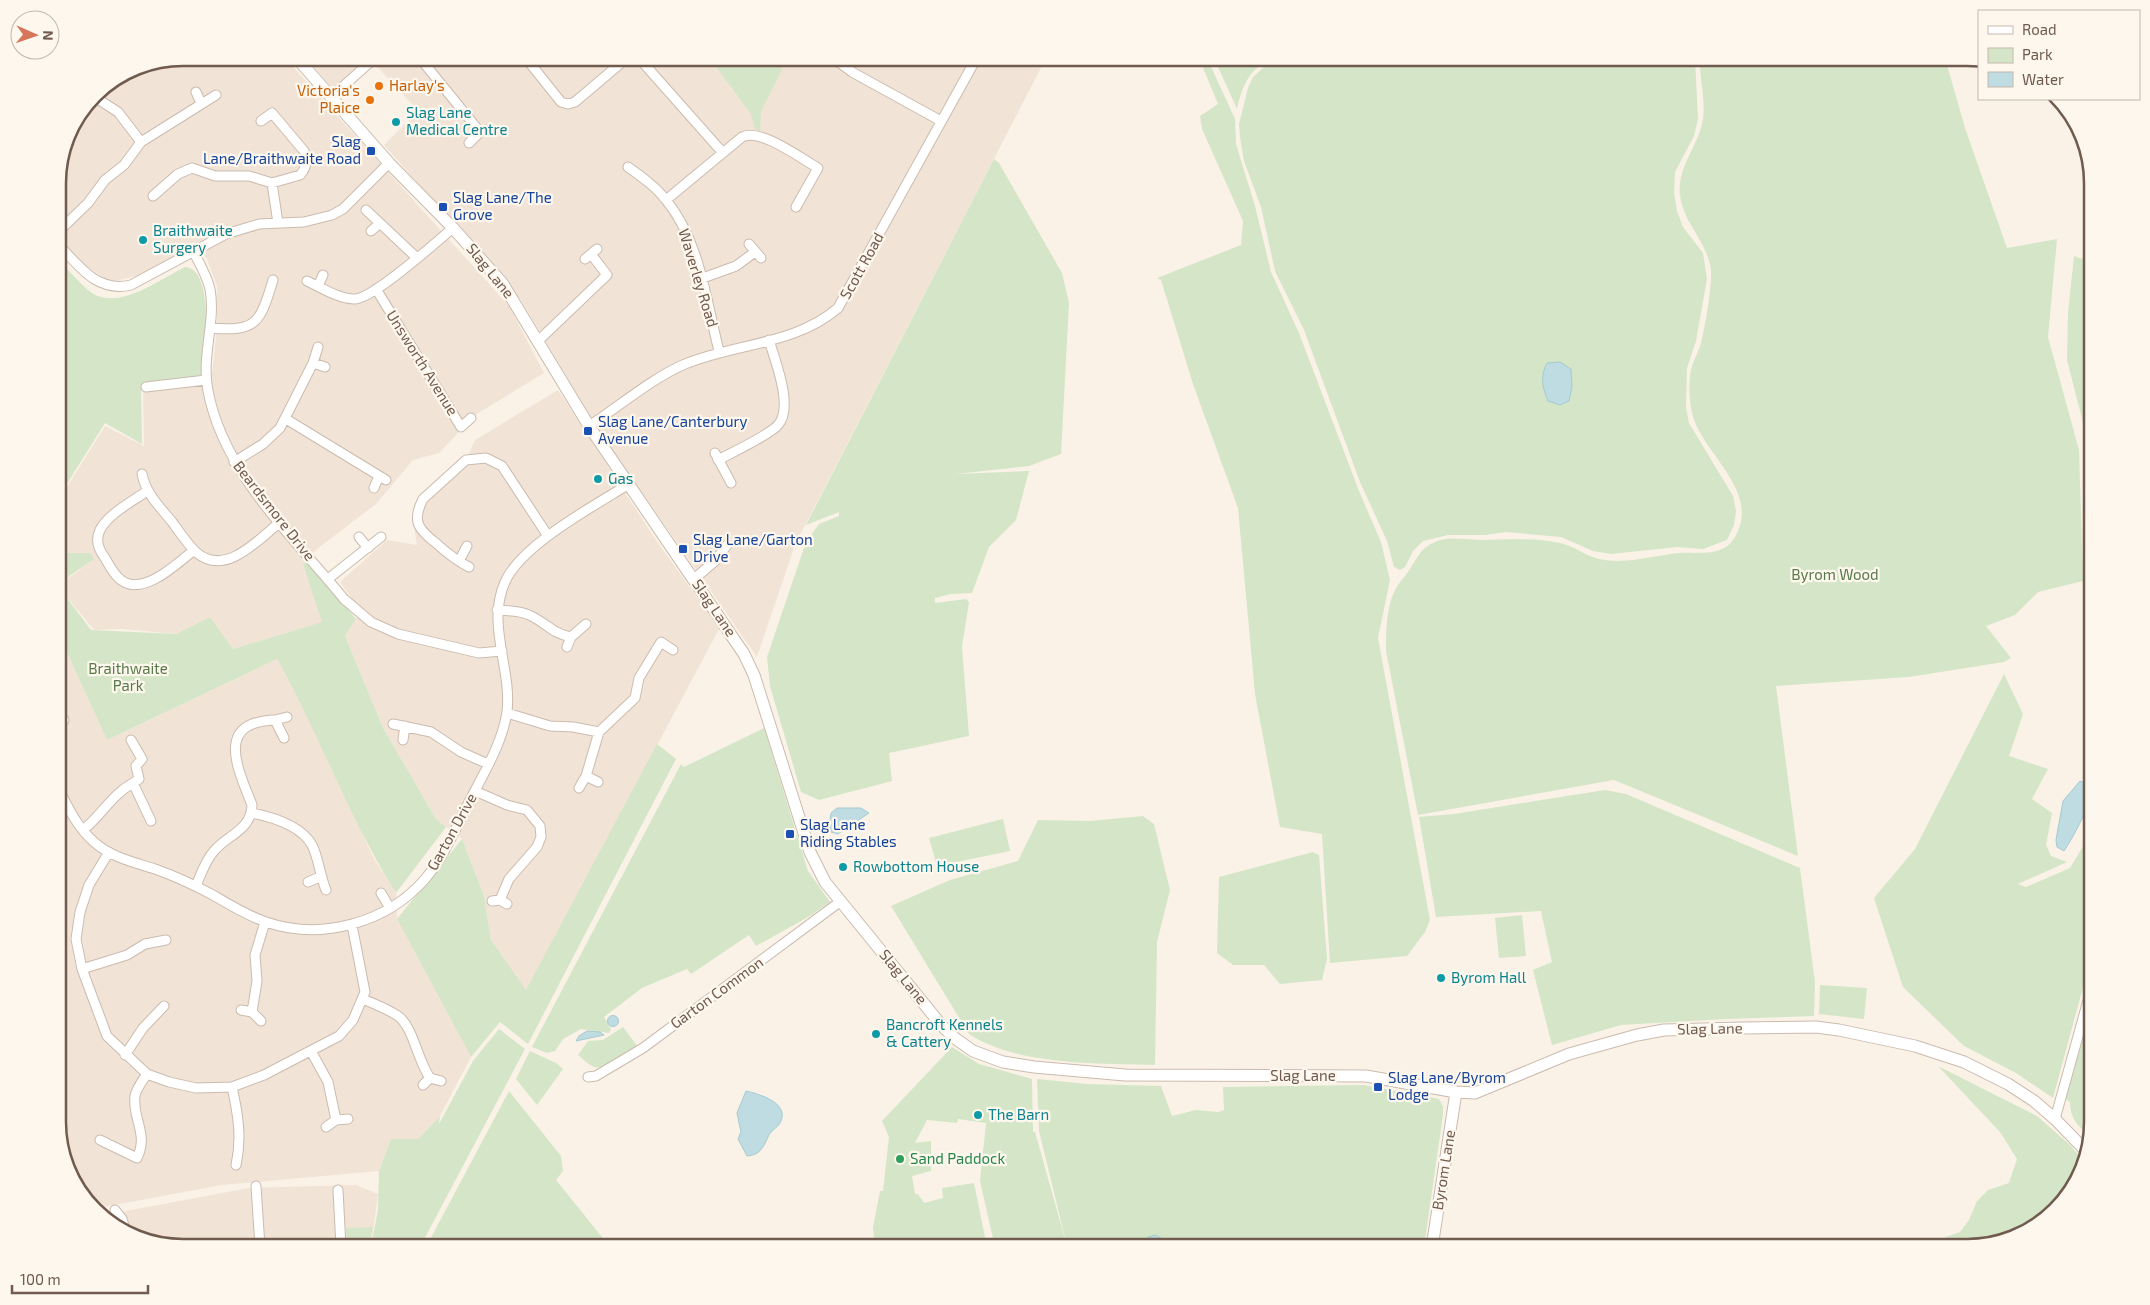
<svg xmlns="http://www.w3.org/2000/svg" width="2150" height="1305" viewBox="0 0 2150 1305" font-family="'Exo 2',sans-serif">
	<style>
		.residential { fill: #f1e4d6 }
		.green { fill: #d4e6c7 }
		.water { fill: #bedce1; stroke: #a5cbd2 }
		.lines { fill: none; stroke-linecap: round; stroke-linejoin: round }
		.minor-casing { stroke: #cbbbae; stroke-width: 11 }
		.tertiary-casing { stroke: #cbbbae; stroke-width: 13 }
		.minor { stroke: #fff; stroke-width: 9 }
		.tertiary { stroke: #fff; stroke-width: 11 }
		.food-dot { fill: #e8710a; stroke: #fdf7ed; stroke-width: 2 }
		.culture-dot { fill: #0f9aa8; stroke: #fdf7ed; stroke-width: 2 }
		.transit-dot { fill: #1a4fb4; stroke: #fdf7ed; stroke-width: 2 }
		.leisure-dot { fill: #2e9e5b; stroke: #fdf7ed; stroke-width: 2 }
		.labels { text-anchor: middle; stroke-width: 4.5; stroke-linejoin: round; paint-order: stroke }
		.food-label { font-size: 15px; fill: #c56008; stroke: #fdf7ed; text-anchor: start }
		.culture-label { font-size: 15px; fill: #0d838f; stroke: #fdf7ed; text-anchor: start }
		.transit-label { font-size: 15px; fill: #164399; stroke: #fdf7ed; text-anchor: start }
		.street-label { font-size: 15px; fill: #715a4e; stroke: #fdf7ed }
		.park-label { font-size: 15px; fill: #597a4b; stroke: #fdf7ed }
		.leisure-label { font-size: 15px; fill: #27864d; stroke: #fdf7ed; text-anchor: start }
		.rim { fill: none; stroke: #715a4e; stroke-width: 2.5 }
	</style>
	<rect width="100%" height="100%" fill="#faf2e7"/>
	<path class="residential" d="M 184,58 L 285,58 L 509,306 L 544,373 L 475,415 L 439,453 L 413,460 L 376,504 L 317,549 L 303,564 L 323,622 L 233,649 L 210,617 L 176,634 L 122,629 L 94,630 L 58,586 L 94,559 L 58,553 L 58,501 L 105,426 L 144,446 L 143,385 L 212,373 L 217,329 L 217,286 L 207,259 L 195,243 L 141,275 L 111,282 L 86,266 L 58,236 L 58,176 L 67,135 L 95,94 L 136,67 Z
		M 307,58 L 1046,58 L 795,545 L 757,657 L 600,432 L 521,300 L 384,145 L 418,111 L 371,60 L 336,93 Z
		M 558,390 L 656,540 L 719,629 L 526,991 L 491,940 L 484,896 L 462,839 L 436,819 L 383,728 L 345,636 L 361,611 L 340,582 L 387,540 L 417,545 L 412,515 L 461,470 L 475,440 Z
		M 64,646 L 107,740 L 277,659 L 304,707 L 373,857 L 396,893 L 397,919 L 471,1057 L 440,1116 L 418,1139 L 391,1139 L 379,1171 L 222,1185 L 98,1208 L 75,1185 L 58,1129 L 58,648 Z
		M 356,1185 L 378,1194 L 371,1247 L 184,1247 L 120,1230 L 105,1215 L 249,1188 Z"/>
	<path class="green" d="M 1354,57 L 1695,58 L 1698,119 L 1694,136 L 1675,172 L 1674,193 L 1677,211 L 1683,227 L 1703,253 L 1707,279 L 1696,341 L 1687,368 L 1686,407 L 1689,423 L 1733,496 L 1736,511 L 1734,525 L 1727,540 L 1703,549 L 1677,547 L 1611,554 L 1593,551 L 1561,537 L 1506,532 L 1485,535 L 1448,535 L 1423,541 L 1413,551 L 1405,567 L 1400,570 L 1394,567 L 1387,541 L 1360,482 L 1304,330 L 1275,271 L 1261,207 L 1244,161 L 1240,137 L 1239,124 L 1248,88 L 1253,77 L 1265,66 L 1290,58 L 1322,61 Z
		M 713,58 L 773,58 L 782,70 L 761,112 L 760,131 L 755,129 L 751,114 L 711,60 Z
		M 1199,58 L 1207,58 L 1235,119 L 1236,144 L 1255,206 L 1271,272 L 1299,333 L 1359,491 L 1381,542 L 1390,580 L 1378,638 L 1430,920 L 1425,932 L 1407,956 L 1330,963 L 1322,834 L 1280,827 L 1255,694 L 1238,508 L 1193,384 L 1161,280 L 1157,278 L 1241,245 L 1243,221 L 1202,129 L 1200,116 L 1218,104 Z
		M 1214,58 L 1276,58 C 1250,66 1243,84 1237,109 Z
		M 1700,58 L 1945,58 L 1965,128 L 2007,248 L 2057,239 L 2048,337 L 2079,450 L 2083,581 L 2038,592 L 2015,615 L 1986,626 L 2011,658 L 2004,662 L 1909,677 L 1776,686 L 1798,856 L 1614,780 L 1418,815 L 1386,651 C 1386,632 1386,608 1395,590 C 1399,582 1407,575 1411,567 C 1418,557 1421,548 1433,543 C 1448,535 1468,540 1484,540 C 1507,539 1538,538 1560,543 C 1574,546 1586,556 1599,559 C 1627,565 1653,555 1680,553 C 1699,552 1724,557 1735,537 C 1762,491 1701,453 1692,413 C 1689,400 1688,379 1692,366 C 1695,357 1700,349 1702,339 C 1706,320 1710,298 1711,278 C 1713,246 1684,227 1680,195 C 1677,168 1696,149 1702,124 C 1707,104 1699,78 1700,58 Z
		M 994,159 L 999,163 L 1062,273 L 1069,303 L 1061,454 L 1029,466 L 956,474 L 1029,471 L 1016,520 L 989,547 L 972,593 L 951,594 L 935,598 L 935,603 L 966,599 L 969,602 L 962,647 L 969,736 L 889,753 L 892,781 L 819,800 L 801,792 L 770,686 L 767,657 L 806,542 L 819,524 L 839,516 L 839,512 L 806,525 Z
		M 2074,256 L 2092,262 L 2092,445 L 2089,446 L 2067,360 L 2068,313 Z
		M 58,260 C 69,270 80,284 92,293 C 119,311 160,279 185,267 C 216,270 204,353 203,375 L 141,384 L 142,444 L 105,423 L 58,498 Z
		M 2092,451 L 2092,519 L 2089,457 Z
		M 58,553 L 90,553 L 94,559 L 58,584 Z
		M 307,560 L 356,619 L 345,636 L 383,728 L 436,819 L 446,827 L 396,893 C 349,819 320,735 277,659 L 107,740 L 64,646 L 58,648 L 58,586 L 91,630 L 176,634 L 210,617 L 233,649 L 322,622 L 303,564 Z
		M 2004,674 L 2023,714 L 2009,756 L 2048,769 L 2032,799 L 2052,813 L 2046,845 L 2051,856 L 2067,862 L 2018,884 L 2026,887 L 2070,868 L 2092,831 L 2092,954 L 2053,1098 L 2016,1073 L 1964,1046 L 1903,987 L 1874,898 L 1915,849 Z
		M 764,728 L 808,871 L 830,902 L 810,916 L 756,946 L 749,935 L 691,974 L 687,969 L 642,988 L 604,1017 L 611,1029 L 609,1033 L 581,1029 L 563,1039 L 555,1051 L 547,1053 L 532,1047 L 681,764 L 684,767 Z
		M 657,744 L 676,759 L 528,1044 L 500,1022 L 471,1057 L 397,919 L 462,839 L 484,896 L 491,940 L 526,990 Z
		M 1605,790 L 1626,794 L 1800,868 L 1815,982 L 1814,1016 L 1725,1019 L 1621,1025 L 1552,1045 L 1533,970 L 1552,962 L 1541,911 L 1436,917 L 1419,817 L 1454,814 Z
		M 1143,816 L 1154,824 L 1170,890 L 1157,942 L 1155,1065 C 1098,1063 1018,1066 969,1034 L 891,906 L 950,880 L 1018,861 L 1038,820 L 1090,821 Z
		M 1003,819 L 1010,851 L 937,866 L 929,838 Z
		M 1313,852 L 1319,855 L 1327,959 L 1322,980 L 1280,984 L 1264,965 L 1233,965 L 1217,953 L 1219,877 Z
		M 1522,915 L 1526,956 L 1499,958 L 1495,918 Z
		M 1820,985 L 1867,988 L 1864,1019 L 1819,1014 Z
		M 2092,995 L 2092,1122 L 2089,1135 C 2077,1125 2070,1118 2070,1102 L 2064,1098 Z
		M 623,1027 L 638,1047 C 629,1052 604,1071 594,1067 C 589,1065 583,1059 578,1055 L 588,1041 L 603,1040 Z
		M 499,1029 L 525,1049 L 420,1247 L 371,1247 L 378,1210 L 379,1171 L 391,1139 L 418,1139 L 440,1116 L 439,1124 L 473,1061 Z
		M 952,1047 L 979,1064 L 1032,1079 L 1033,1132 L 1035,1132 L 1067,1246 L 1039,1131 L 1037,1079 L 1087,1084 L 1161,1086 L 1172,1116 L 1196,1110 L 1218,1112 L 1224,1110 L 1223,1087 L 1364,1085 L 1439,1099 L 1443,1106 L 1443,1115 L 1424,1247 L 995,1247 L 980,1181 L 986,1123 L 958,1119 L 957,1123 L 927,1120 L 915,1143 L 931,1141 L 931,1171 L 912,1176 L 915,1194 L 918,1194 L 924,1203 L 943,1198 L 942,1188 L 974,1183 L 987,1247 L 875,1247 L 873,1227 L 880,1191 L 883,1191 L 889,1137 L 882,1121 Z
		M 530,1051 L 556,1063 L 563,1069 L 537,1105 L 516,1079 Z
		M 1938,1066 L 2037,1116 L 2070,1145 L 2082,1159 L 2075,1185 L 2030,1230 L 1967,1247 L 1919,1247 L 1960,1232 L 1969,1220 L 1977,1201 L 1988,1190 L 2009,1183 L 2017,1159 L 2000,1132 Z
		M 509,1091 L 561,1156 L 563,1171 L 556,1180 L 610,1247 L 426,1247 Z
		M 373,1227 L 368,1247 L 347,1247 L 346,1228 Z"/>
	<path class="water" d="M 1560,362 L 1571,369 L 1572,387 L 1569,401 L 1560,405 L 1548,401 C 1542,387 1540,376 1547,363 Z
		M 2080,781 L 2092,786 C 2092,803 2074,836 2064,851 L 2057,847 L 2056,840 L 2063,801 Z
		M 837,808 L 861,808 L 869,813 L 838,834 L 831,832 L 829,826 L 831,813 Z
		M607.5 1021a5.5 5.5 0 1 1 11 0a5.5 5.5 0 1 1-11 0Z
		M 587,1031 L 600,1032 L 604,1035 L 576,1041 L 579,1036 Z
		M 746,1091 C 759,1094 791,1103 780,1123 C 777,1128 770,1131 768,1137 C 763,1148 760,1155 747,1156 L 738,1139 L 741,1132 L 737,1113 Z
		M 1156,1235 L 1164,1240 L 1167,1247 L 1145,1247 L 1148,1237 Z"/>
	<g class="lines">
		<defs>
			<path id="minor" d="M 419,57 L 480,132
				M 525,57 L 561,102 L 568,104 L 575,102 L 628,57
				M 638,57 L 723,153
				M 832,57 L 852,72 L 941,121
				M 196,92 L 201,103
				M 93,96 L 118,112 L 141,142
				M 331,97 L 376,57
				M 261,121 L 272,113 L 304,151 C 308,160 307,167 300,175 L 272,183
				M 469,143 L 480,132 L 487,130
				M 628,167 C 642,177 656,187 666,200 C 700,241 706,301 719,351
				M 153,196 L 178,174 L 192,168 L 215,176 L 249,176 L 272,183 L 278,223
				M 666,200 L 742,137 C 761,128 800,158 818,168 L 796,207
				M 366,210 L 417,258
				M 371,231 L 380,223
				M 58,232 L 88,203 L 105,180 L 124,165 L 141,142 L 216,95
				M 58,244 C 79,266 97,293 131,285 L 226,234 L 259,224 L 304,222 L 332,215 L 343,209 L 389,163
				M 749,244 L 761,258
				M 193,251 C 200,264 207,276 210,289 C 216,323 201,356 208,391 C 224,474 292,535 344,599 L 371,622 L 398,634 L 479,653 L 502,651
				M 585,259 L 597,249
				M 700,279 L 736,266 L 755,252
				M 307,281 C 320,287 339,299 354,299 C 372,300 436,242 453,228
				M 318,286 L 323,275
				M 376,289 L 461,427 L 471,418
				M 210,328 C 257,332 260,323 273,280
				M 539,340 L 607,275 L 591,254
				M 318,347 L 313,363 L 325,367
				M 146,387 L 206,380
				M 286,419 L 386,480
				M 589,426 C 618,407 654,377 685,364 C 736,343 795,345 838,308 L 977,57
				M 715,453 L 731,483
				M 718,460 C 733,452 768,436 778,425 C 794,407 775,361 769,340
				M 234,462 L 263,444 L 280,428 L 313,363
				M 142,474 C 146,494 160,507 173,523 C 180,533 188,545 197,553 C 226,577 259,539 280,522
				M 374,488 L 379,476
				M 147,491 C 133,501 108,514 100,530 C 95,540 98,549 105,558 C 109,565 114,575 121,580 C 143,597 178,563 194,550
				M 359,537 L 368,548
				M 459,561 L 467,546
				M 469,567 C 457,561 447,553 437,544 C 419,530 411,522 423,499 L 466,460 L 486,458 L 502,466 L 548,536
				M 328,579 L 381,537
				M 694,579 L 715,561 L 727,545
				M 497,610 C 507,611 520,610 529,615 C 547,623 551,633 571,637 L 586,624
				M 567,647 L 571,637
				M 507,713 L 550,726 L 573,727 L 599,732 L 635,698 L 639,678 L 661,642 L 673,650
				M 275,720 L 287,717
				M 58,723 L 64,720
				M 393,724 L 431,732 L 461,752 L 488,764
				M 131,740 L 142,759 L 136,766 L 139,779 L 133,783
				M 403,740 L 405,726
				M 586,776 L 599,732
				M 58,788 C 68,807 77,827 93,841 C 110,857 133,862 155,869 C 175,876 194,885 213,895 C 230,905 248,916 266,922 C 321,941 387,923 425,879 C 443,858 455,830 468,804 C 482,776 502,745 507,712 C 512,668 486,625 505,582 C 521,545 594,506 629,484
				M 579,788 L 586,776 L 598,782
				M 475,791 L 507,805 L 527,810 L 540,826 L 541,837 L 537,847 L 509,879 L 500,900
				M 252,813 C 272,817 301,826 312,845 C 318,856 320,876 326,890
				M 83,830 C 103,814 110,796 133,783 L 151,821
				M 109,852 L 89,885 L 80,912 L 76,939 L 82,969 L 107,1036 L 147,1074 L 169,1082 L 196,1088 L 232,1087 L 264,1075 L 339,1036 L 353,1020 L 365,992 L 352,925
				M 308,882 L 320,877
				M 196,886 C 201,874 205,861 214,851 C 228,834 251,831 252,805 C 238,769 214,722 275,720 L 284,738
				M 381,893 L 390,908
				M 492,901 L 500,900 L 507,904
				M 82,969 L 127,955 L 145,944 L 166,940
				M 363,999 C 374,1004 388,1009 398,1016 C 413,1026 418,1062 430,1078 L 423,1085
				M 241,1010 L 252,1012 L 257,981 L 255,955 L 265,922
				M 252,1012 L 261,1021
				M 311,1051 L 328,1082 L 336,1120 L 326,1127
				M 125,1055 L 143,1028 L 164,1006
				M 588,1077 L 596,1076 L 643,1048 L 841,901
				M 430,1078 L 441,1081
				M 232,1087 C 238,1114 242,1138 236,1165
				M 2055,1119 L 2092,986
				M 336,1120 L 348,1119
				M 100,1140 L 137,1158 C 149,1134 132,1119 135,1096 C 136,1089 143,1080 147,1074
				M 256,1186 L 260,1247
				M 338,1190 L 341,1247
				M 115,1210 L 122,1219 L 126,1232"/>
			<path id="tertiary" d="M 296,57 L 389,163 L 453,228 L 503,284 L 589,426 L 744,654 L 754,675 L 810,852 L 825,882 L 942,1026 L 956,1039 L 973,1051 L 1003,1062 L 1034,1067 L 1125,1075 L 1366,1076 L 1456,1092 L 1475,1093 L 1569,1054 L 1637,1035 L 1664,1030 L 1742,1028 L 1816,1027 L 1839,1030 L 1915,1046 L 1964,1062 L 2008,1084 L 2034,1101 L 2055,1119 L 2085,1150
				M 1432,1247 L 1456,1092"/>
		</defs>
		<use href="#minor" class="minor-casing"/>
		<use href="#tertiary" class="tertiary-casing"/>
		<use href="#minor" class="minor"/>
		<use href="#tertiary" class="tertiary"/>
	</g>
	<g class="food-dot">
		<circle cx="379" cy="86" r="5"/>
		<circle cx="370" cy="100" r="5"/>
	</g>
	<g class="culture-dot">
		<circle cx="396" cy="122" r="5"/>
		<circle cx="143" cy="240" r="5"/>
		<circle cx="598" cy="479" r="5"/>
		<circle cx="843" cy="867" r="5"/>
		<circle cx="1441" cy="978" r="5"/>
		<circle cx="876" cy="1034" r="5"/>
		<circle cx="978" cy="1115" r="5"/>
	</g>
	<g class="transit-dot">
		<rect x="366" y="146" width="10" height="10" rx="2.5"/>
		<rect x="438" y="202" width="10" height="10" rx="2.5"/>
		<rect x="583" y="426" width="10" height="10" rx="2.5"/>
		<rect x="678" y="544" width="10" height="10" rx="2.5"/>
		<rect x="785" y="829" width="10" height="10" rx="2.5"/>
		<rect x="1373" y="1082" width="10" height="10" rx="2.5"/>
	</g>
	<circle class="leisure-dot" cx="900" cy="1159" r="5"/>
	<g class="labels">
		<g class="food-label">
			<text x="389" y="91">Harlay's</text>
			<text x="360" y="96" text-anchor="end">Victoria's<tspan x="360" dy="17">Plaice</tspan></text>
		</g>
		<g class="culture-label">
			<text x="406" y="118">Slag Lane<tspan x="406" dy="17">Medical Centre</tspan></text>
			<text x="153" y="236">Braithwaite<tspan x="153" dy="17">Surgery</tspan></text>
			<text x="608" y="484">Gas</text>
			<text x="853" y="872">Rowbottom House</text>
			<text x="1451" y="983">Byrom Hall</text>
			<text x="886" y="1030">Bancroft Kennels<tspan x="886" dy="17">&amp; Cattery</tspan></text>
			<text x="988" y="1120">The Barn</text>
		</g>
		<g class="transit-label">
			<text x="361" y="147" text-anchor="end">Slag<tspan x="361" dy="17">Lane/Braithwaite Road</tspan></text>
			<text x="453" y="203">Slag Lane/The<tspan x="453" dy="17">Grove</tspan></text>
			<text x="598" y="427">Slag Lane/Canterbury<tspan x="598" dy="17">Avenue</tspan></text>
			<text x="693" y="545">Slag Lane/Garton<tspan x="693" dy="17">Drive</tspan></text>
			<text x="800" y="830">Slag Lane<tspan x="800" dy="17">Riding Stables</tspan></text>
			<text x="1388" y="1083">Slag Lane/Byrom<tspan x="1388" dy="17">Lodge</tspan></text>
		</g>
		<g class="street-label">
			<text transform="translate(862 266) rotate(-61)" y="5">Scott Road</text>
			<text transform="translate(490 271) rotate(51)" y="5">Slag Lane</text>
			<text transform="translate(698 278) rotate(73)" y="5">Waverley Road</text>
			<text transform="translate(422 363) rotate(58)" y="5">Unsworth Avenue</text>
			<text transform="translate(274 511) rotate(52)" y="5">Beardsmore Drive</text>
			<text transform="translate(714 608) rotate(56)" y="5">Slag Lane</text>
			<text transform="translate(452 832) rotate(-61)" y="5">Garton Drive</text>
			<text transform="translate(903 977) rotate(51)" y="5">Slag Lane</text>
			<text transform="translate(717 993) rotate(-36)" y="5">Garton Common</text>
			<text transform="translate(1710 1029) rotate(-1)" y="5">Slag Lane</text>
			<text x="1303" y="1081">Slag Lane</text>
			<text transform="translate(1444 1170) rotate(-81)" y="5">Byrom Lane</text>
		</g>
		<g class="park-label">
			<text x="1835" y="580">Byrom Wood</text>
			<text x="128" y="674">Braithwaite<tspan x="128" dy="17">Park</tspan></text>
		</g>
		<g class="leisure-label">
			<text x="910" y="1164">Sand Paddock</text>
		</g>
	</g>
	<path d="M0 0H2150V1305H0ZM183 66H1967A117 117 0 0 1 2084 183V1122A117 117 0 0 1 1967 1239H183A117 117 0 0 1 66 1122V183A117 117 0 0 1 183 66Z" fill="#fdf7ed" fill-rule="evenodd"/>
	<path class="rim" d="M183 66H1967A117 117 0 0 1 2084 183V1122A117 117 0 0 1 1967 1239H183A117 117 0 0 1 66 1122V183A117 117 0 0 1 183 66Z"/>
	<rect x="1978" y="10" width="162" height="90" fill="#fdf7ed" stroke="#c5b8ad"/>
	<rect x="1988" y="26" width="25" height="8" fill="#ffffff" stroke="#c5b8ad"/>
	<text x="2022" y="35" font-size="15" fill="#715a4e">Road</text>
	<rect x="1988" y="48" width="25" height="15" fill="#d4e6c7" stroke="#c5b8ad"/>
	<text x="2022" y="60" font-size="15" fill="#715a4e">Park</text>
	<rect x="1988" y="72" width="25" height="15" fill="#bedce1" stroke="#c5b8ad"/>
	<text x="2022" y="85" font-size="15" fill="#715a4e">Water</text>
	<g transform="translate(35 35) rotate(92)"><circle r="24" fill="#fdf7ed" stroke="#c5b8ad"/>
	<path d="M0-4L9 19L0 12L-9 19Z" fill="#d6755a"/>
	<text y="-8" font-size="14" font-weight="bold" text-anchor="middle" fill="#715a4e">N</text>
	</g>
	<path d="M12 1285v8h136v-8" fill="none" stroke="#715a4e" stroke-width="2.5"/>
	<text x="20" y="1285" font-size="15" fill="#715a4e" stroke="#fdf7ed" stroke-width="4" paint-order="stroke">100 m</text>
</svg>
